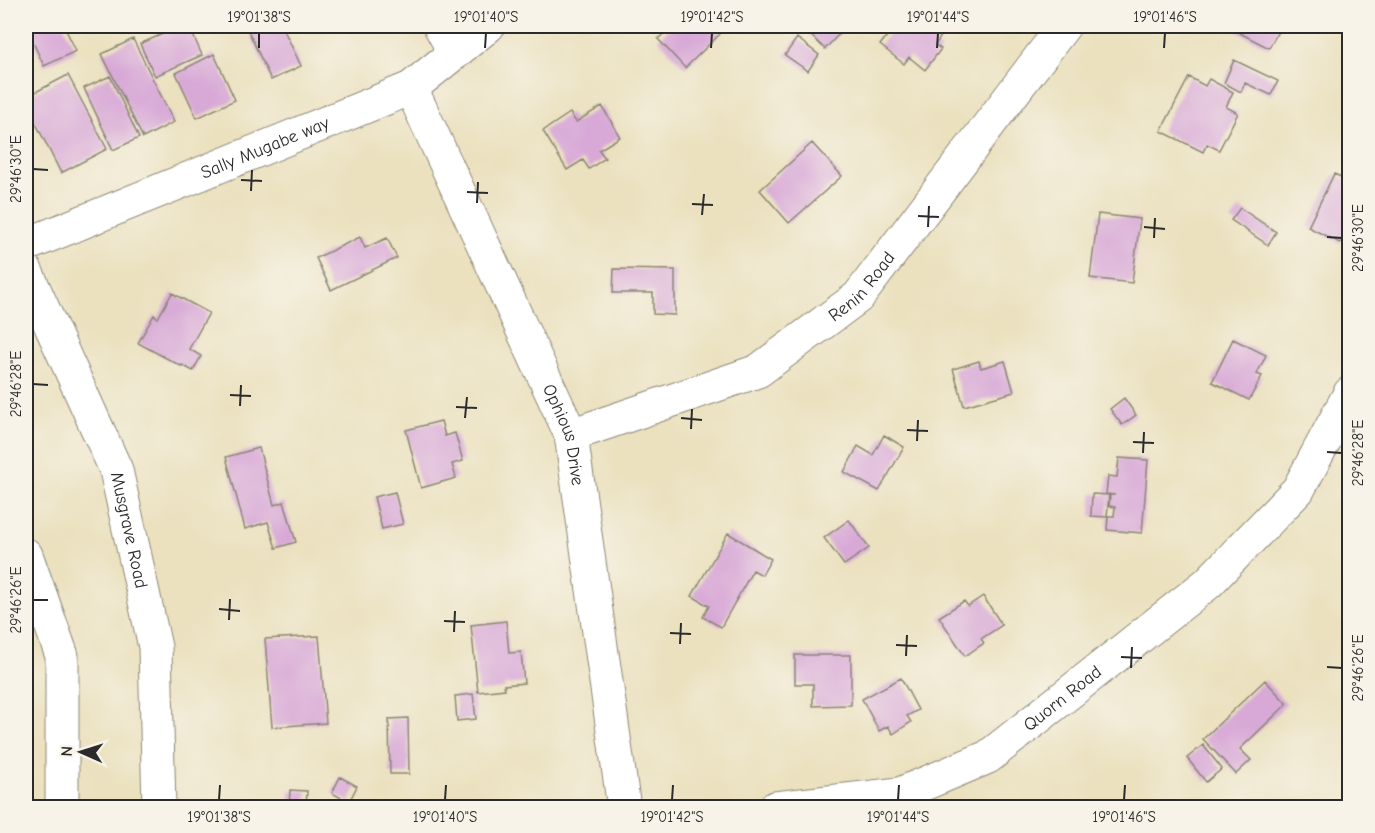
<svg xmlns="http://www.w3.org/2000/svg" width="1375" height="833" viewBox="0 0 1375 833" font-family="'Comic Neue',sans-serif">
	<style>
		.building { fill: #d8a9d7 }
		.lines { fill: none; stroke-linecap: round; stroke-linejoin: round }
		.minor-casing { stroke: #8b8675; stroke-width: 35 }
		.minor { stroke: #fff; stroke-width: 33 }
		.ticks { fill: none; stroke: #2b2b2b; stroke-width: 2 }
		.labels { text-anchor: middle; stroke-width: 4.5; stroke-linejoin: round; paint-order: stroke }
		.street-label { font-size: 18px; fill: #2b2b2b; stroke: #f7f3e8 }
		.neatline { fill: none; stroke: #2b2b2b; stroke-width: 2 }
		.ticks-label { font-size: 15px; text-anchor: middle; fill: #2b2b2b }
	</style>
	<rect width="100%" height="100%" fill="#f7f3e8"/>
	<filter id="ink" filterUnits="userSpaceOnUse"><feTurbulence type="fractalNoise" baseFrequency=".0167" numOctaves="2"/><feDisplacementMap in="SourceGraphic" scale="12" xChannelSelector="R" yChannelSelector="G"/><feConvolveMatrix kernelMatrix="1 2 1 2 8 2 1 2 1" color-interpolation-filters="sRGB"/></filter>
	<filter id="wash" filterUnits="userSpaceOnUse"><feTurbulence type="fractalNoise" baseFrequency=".008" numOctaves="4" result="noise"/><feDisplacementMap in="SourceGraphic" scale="24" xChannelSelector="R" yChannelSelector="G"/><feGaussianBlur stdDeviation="1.35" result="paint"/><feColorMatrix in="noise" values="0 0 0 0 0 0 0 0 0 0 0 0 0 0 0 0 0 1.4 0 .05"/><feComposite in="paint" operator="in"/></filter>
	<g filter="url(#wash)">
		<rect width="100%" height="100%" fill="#ebe1bf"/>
		<g id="blocks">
			<path class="building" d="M 28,26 L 64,26 L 76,51 L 44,66 L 26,27 Z
				M 181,26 L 189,26 L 202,55 L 155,76 L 140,44 Z
				M 246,26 L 282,26 L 301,66 L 271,80 Z
				M 672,26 L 711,26 L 720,34 L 685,68 L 658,39 Z
				M 801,26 L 833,26 L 840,33 L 825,49 Z
				M 895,26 L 948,26 L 935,45 L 941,49 L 925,70 L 909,57 L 904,64 L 880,45 Z
				M 1226,26 L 1281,26 L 1269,48 Z
				M 797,38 L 819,55 L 808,71 L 785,55 Z
				M 133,39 L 174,122 L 143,138 L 102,54 Z
				M 214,54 L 235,100 L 197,118 L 176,73 Z
				M 1234,60 L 1278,81 L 1271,95 L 1245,83 L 1241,92 L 1224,83 Z
				M 68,75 L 107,149 L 61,173 L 26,104 L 26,97 Z
				M 110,76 L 139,138 L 113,150 L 84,88 Z
				M 1189,77 L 1205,86 L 1209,79 L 1233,92 L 1226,107 L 1238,113 L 1219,150 L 1207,144 L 1203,152 L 1161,131 Z
				M 602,106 L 620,137 L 599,150 L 605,158 L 589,169 L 583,160 L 567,170 L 543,131 L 570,113 L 576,122 Z
				M 812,143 L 842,176 L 789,223 L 760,190 Z
				M 1334,174 L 1350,181 L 1350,224 L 1340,243 L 1308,227 Z
				M 1240,208 L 1276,232 L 1268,245 L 1231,220 Z
				M 1098,214 L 1140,219 L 1132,283 L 1090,278 Z
				M 360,237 L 365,248 L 387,238 L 397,258 L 331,290 L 316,258 Z
				M 614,269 L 675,270 L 675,315 L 653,314 L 653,293 L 613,293 Z
				M 172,293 L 209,313 L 189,349 L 201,356 L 193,371 L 182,365 L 181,366 L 138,343 L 154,315 L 158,318 Z
				M 1233,339 L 1266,355 L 1257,374 L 1262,376 L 1249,400 L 1212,382 Z
				M 979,361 L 981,368 L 1005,361 L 1014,392 L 964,406 L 953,369 Z
				M 1124,398 L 1136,415 L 1122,425 L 1110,409 Z
				M 441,421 L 445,436 L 455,433 L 463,461 L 452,464 L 456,478 L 421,488 L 406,430 Z
				M 884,435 L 904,447 L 879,491 L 844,472 L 858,446 L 873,455 Z
				M 259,448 L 274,505 L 284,502 L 296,542 L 276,548 L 268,522 L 245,529 L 226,457 Z
				M 1119,458 L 1148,460 L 1142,533 L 1107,530 L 1108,516 L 1114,516 L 1115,507 L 1109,506 L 1110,495 L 1115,495 L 1106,494 L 1108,476 L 1117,477 Z
				M 395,492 L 403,524 L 382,529 L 374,497 Z
				M 1092,494 L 1109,495 L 1107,517 L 1091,516 Z
				M 849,520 L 869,548 L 844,565 L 824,538 Z
				M 728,533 L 771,559 L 762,575 L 753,570 L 721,627 L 703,617 L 709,606 L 692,596 Z
				M 983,596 L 1002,625 L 981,639 L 984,643 L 965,656 L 939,617 L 964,601 L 968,606 Z
				M 506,621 L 509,653 L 521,652 L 524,683 L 504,685 L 505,689 L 478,692 L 471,625 Z
				M 319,636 L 326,723 L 272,727 L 265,639 Z
				M 795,655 L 851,655 L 851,705 L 813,706 L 813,684 L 795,684 Z
				M 901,678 L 918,710 L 907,716 L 911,722 L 893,734 L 888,726 L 879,731 L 862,699 Z
				M 1265,680 L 1287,704 L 1240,749 L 1251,760 L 1236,774 L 1203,739 Z
				M 473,694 L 476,719 L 457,721 L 455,696 Z
				M 408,718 L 409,774 L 390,774 L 389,719 Z
				M 1203,745 L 1222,769 L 1206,782 L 1187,758 Z
				M 340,777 L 357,786 L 349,802 L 332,793 Z
				M 290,790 L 307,791 L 306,808 L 289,808 Z"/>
		</g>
	</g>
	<g filter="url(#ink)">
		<use href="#blocks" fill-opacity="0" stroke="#8b8675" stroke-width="1.5"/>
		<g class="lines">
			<defs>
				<g id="minor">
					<path d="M 440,26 L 455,53"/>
					<path id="s1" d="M 411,88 L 571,435 L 624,808"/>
					<path id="s2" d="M 26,245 L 411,88 L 488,26"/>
					<path id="s3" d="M 26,271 L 116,470 L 155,647 L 159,808"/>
					<path id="s4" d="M 571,435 L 758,371 L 858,297 L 1064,26"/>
					<path d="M 26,555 L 62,656 L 62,808"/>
					<path id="s5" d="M 775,808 L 900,794 L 988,757 L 1208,583 L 1298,490 L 1350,393"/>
				</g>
			</defs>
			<use href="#minor" class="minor-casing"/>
			<use href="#minor" class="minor"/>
		</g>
	</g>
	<path class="ticks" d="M 259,48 L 259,33M 485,48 L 486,33M 711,48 L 712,33M 937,48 L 938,33M 1164,48 L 1165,33M 33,169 L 48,170M 241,180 L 262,181M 251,191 L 252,170M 467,192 L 488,193M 477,203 L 478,182M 692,204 L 713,205M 702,215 L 704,194M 918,216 L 939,217M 928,227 L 929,206M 1144,227 L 1165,229M 1327,237 L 1342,238M 1154,238 L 1155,218M 33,384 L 48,385M 230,395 L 251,396M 240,406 L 241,385M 456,407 L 477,408M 465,418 L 467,397M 681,418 L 702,420M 691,429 L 692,409M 907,430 L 928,431M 917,441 L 918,420M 1133,442 L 1154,443M 1327,452 L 1342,453M 1143,453 L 1144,432M 33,600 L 48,600M 219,609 L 240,611M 229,620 L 230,599M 444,621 L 465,622M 454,632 L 455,611M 670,633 L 691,634M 680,644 L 681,623M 896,645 L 917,646M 906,656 L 907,635M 1121,657 L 1142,658M 1327,667 L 1342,668M 1131,668 L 1132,647M 219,800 L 220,785M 445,800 L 446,785M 672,800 L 673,785M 898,800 L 899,785M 1124,800 L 1125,785"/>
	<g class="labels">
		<g class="street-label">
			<text dy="6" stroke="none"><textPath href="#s2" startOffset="258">Sally Mugabe way</textPath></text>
			<text dy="6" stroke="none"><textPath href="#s4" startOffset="332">Renin Road</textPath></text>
			<text dy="6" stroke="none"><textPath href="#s1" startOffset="380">Ophious Drive</textPath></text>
			<text dy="6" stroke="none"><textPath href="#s3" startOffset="280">Musgrave Road</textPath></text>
			<text dy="6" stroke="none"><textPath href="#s5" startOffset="316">Quorn Road</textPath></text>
		</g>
	</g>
	<rect width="1375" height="833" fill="none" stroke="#f7f3e8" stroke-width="66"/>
	<g transform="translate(81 752) rotate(273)" stroke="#f7f3e8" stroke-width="4.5" paint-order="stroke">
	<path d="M0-4.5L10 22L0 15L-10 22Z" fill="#2b2b2b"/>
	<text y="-9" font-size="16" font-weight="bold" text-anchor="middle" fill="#2b2b2b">N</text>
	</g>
	<rect x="33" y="33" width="1309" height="767" class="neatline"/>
	<g class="ticks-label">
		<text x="259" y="22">19°01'38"S</text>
		<text x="486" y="22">19°01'40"S</text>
		<text x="712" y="22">19°01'42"S</text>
		<text x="938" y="22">19°01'44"S</text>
		<text x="1165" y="22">19°01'46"S</text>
		<text transform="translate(16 169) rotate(-90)" y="5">29°46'30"E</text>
		<text transform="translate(1358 238) rotate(-90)" y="5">29°46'30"E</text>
		<text transform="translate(16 384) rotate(-90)" y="5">29°46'28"E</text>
		<text transform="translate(1358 453) rotate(-90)" y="5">29°46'28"E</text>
		<text transform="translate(16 600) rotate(-90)" y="5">29°46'26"E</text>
		<text transform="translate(1358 668) rotate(-90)" y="5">29°46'26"E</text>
		<text x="219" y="822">19°01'38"S</text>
		<text x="445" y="822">19°01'40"S</text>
		<text x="672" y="822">19°01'42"S</text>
		<text x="898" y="822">19°01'44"S</text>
		<text x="1124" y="822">19°01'46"S</text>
	</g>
</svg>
